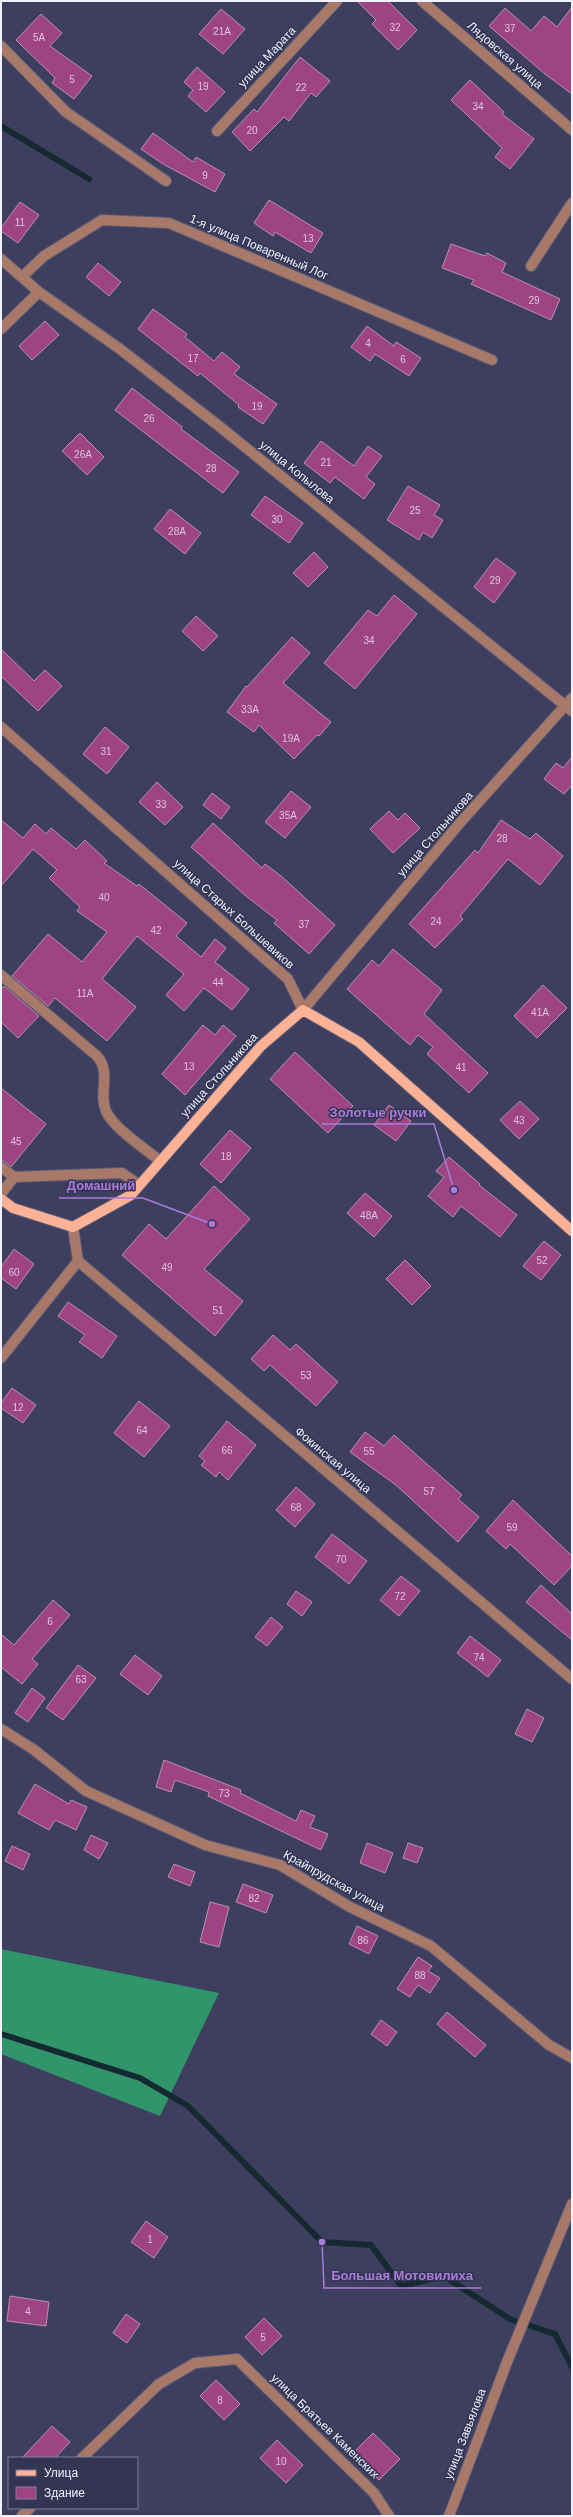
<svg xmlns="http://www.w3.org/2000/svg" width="573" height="2517" viewBox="0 0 573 2517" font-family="Arial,sans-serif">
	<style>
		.forest { fill: #30956a }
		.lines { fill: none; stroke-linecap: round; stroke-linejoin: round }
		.stream { stroke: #152930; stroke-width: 6 }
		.building { fill: #9f4483; stroke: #b893aa }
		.minor-casing { stroke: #5b5c78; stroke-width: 12 }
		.major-casing { stroke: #5b5c78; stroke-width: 12 }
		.minor { stroke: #a87968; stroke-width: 10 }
		.major { stroke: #fdb296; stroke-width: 10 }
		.labels { text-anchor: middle; stroke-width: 3; stroke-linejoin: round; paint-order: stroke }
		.number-label { font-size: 10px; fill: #dcc6df }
		.street-label { font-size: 12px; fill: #f1f2fe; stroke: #333553 }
		.leader { fill: none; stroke: #aa7bd8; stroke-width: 1.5 }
		.callout-dot { fill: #aa7bd8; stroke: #333553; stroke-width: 1.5 }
		.callout-label { font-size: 13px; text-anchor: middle; font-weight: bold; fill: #aa7bd8; stroke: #333553; stroke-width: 3; stroke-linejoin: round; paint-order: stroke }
	</style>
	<rect width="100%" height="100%" fill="#3e3f5f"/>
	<path class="forest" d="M 1,1949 L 219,1993 L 160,2116 L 1,2054 Z"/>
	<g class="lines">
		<path class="stream" d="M 1,126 L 89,179
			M 1,2034 L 140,2078 L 188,2106 L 322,2242 L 371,2245 L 401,2286 L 444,2276 L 510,2319 L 555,2334 L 572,2367"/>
	</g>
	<path class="building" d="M 357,1 L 388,1 L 417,30 L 398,50 L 372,24 L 376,20 Z
		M 572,7 L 572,94 L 545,74 L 489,26 L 505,8 L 531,31 L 544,16 L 557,27 Z
		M 221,9 L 245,29 L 223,54 L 199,34 Z
		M 41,14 L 62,33 L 50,46 L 92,76 L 74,99 L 52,83 L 55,78 L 16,40 Z
		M 300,57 L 330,81 L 316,97 L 311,93 L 289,121 L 284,117 L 250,151 L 232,132 L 254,109 L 257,112 Z
		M 197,67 L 225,92 L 206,112 L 188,96 L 193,90 L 184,82 Z
		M 470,80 L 504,112 L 502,114 L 534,139 L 510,169 L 495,157 L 502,148 L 451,100 Z
		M 153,133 L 193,162 L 196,157 L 225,174 L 215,192 L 163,164 L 141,149 Z
		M 269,200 L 323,233 L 311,253 L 275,232 L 273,236 L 254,223 Z
		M 20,202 L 39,215 L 18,243 L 1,231 L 1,228 Z
		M 451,244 L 485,256 L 487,253 L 506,263 L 502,272 L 560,299 L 551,320 L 471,284 L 474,280 L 442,268 Z
		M 98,263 L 121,282 L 109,296 L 86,277 Z
		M 153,309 L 187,334 L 185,337 L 214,361 L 222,352 L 240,367 L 234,374 L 277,404 L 263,424 L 238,407 L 239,405 L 200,373 L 198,376 L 138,329 Z
		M 45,321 L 59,335 L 32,360 L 19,346 Z
		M 367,326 L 394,346 L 396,342 L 421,358 L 409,376 L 375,354 L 370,361 L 351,347 Z
		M 132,388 L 182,427 L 181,429 L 239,472 L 223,493 L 115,410 Z
		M 80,433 L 104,457 L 87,475 L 62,451 Z
		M 321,441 L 354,466 L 368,446 L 382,456 L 366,477 L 375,484 L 364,499 L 335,477 L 330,483 L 304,463 Z
		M 408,486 L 440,505 L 434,515 L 443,520 L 432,538 L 423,532 L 419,540 L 387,520 Z
		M 265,496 L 303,523 L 289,543 L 251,515 Z
		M 170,509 L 201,533 L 185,554 L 154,529 Z
		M 314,552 L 328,567 L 308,587 L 293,573 Z
		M 496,558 L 516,573 L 494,603 L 474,587 Z
		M 394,595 L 417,614 L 355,689 L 324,663 L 368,610 L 377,616 Z
		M 196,616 L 218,636 L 203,651 L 182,631 Z
		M 292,637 L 310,653 L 283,683 L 331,722 L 319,736 L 317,735 L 294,759 L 259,725 L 254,732 L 227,712 L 246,686 L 247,687 Z
		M 1,649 L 34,681 L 45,670 L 62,686 L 38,711 L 1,676 Z
		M 105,727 L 129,747 L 107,774 L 83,754 Z
		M 572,757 L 572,785 L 564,794 L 544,779 L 556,763 L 563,768 Z
		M 157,782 L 183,807 L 165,825 L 139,802 Z
		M 291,791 L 311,807 L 285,838 L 265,822 Z
		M 212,793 L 230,807 L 221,819 L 203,805 Z
		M 389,811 L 398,820 L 405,813 L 420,828 L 393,853 L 370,829 Z
		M 1,820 L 23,838 L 35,824 L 46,834 L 51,828 L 76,849 L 85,840 L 107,861 L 104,863 L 137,886 L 139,884 L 187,923 L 176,936 L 201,957 L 215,939 L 226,948 L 215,962 L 249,989 L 232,1010 L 204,988 L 184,1011 L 166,995 L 184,974 L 137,936 L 102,979 L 136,1007 L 107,1041 L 55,998 L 48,1006 L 12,976 L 48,934 L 82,962 L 107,932 L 77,911 L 80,907 L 49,878 L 57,870 L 33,849 L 1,886 Z
		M 501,820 L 530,839 L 536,833 L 563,856 L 540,885 L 508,859 L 460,916 L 463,919 L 435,948 L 409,924 L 475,850 L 478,853 Z
		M 213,823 L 262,868 L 265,864 L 281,876 L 335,925 L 309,954 L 274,923 L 277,920 L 246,896 L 191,847 Z
		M 393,949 L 442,990 L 424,1014 L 488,1073 L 469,1093 L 427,1054 L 433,1047 L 418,1035 L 410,1045 L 347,989 L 372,960 L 379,966 Z
		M 543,985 L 567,1008 L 537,1038 L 514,1016 Z
		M 4,986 L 39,1016 L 18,1038 L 1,1022 L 1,989 Z
		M 203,1025 L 215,1035 L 223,1025 L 236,1036 L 185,1095 L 162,1074 Z
		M 295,1052 L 353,1106 L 328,1133 L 270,1079 Z
		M 1,1088 L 46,1124 L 11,1167 L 1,1159 Z
		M 520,1101 L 539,1119 L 519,1139 L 500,1120 Z
		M 389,1105 L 411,1121 L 396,1141 L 374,1125 Z
		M 230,1130 L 251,1148 L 221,1183 L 200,1164 Z
		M 449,1157 L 480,1184 L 479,1185 L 517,1215 L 500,1237 L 461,1206 L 453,1217 L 428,1196 L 444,1177 L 436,1171 Z
		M 214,1186 L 250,1219 L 204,1269 L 243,1301 L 215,1336 L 122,1255 L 149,1224 L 166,1239 Z
		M 365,1193 L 392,1216 L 374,1237 L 347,1213 Z
		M 544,1241 L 561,1255 L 541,1280 L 523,1266 Z
		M 14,1249 L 34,1264 L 16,1289 L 1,1278 L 1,1267 Z
		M 405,1260 L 431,1286 L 412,1305 L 386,1279 Z
		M 68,1302 L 117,1336 L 102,1358 L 79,1342 L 85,1335 L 58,1316 Z
		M 273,1335 L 290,1350 L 296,1344 L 338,1382 L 316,1406 L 270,1365 L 264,1371 L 251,1359 Z
		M 12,1388 L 36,1405 L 23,1423 L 1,1408 L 1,1403 Z
		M 139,1401 L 170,1426 L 144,1457 L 114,1433 Z
		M 227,1421 L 256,1445 L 228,1480 L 219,1472 L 216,1477 L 201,1465 L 205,1461 L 199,1456 Z
		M 365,1432 L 384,1446 L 394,1435 L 462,1495 L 458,1499 L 479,1517 L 458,1542 L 396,1485 L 350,1452 Z
		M 296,1487 L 315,1504 L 295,1527 L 276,1510 Z
		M 513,1500 L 572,1556 L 572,1566 L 554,1585 L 510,1544 L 506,1549 L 486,1531 Z
		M 332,1534 L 367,1561 L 349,1584 L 315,1557 Z
		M 401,1576 L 420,1591 L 399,1616 L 380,1600 Z
		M 541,1585 L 572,1614 L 572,1640 L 526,1602 Z
		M 296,1591 L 312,1602 L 302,1616 L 287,1604 Z
		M 53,1600 L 70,1615 L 32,1659 L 38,1664 L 22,1684 L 1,1667 L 1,1634 L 14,1645 Z
		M 271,1617 L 283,1627 L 267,1646 L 255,1637 Z
		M 470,1636 L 501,1660 L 488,1677 L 457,1653 Z
		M 135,1655 L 162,1676 L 148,1695 L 120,1674 Z
		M 78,1665 L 96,1678 L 63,1720 L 46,1708 Z
		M 32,1688 L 45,1698 L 28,1722 L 15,1713 Z
		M 527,1709 L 544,1718 L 532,1742 L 515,1734 Z
		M 164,1760 L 241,1790 L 240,1793 L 296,1821 L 301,1810 L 315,1816 L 310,1827 L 328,1834 L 321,1850 L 208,1796 L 209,1792 L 175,1780 L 171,1792 L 156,1787 Z
		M 35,1784 L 69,1804 L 71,1800 L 87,1807 L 76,1830 L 55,1820 L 49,1830 L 18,1813 Z
		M 91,1835 L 108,1843 L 99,1859 L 84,1850 Z
		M 367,1843 L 393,1853 L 385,1873 L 360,1863 Z
		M 408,1843 L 423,1848 L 417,1863 L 403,1858 Z
		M 12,1846 L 30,1854 L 23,1870 L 5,1861 Z
		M 174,1864 L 195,1872 L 190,1886 L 168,1877 Z
		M 243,1884 L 273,1895 L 266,1913 L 236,1902 Z
		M 210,1902 L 229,1907 L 219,1947 L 200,1942 Z
		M 357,1926 L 378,1936 L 369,1954 L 349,1944 Z
		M 418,1957 L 432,1966 L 428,1971 L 440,1978 L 430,1993 L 418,1985 L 410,1997 L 397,1989 Z
		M 447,2012 L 486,2045 L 475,2057 L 437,2024 Z
		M 381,2020 L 397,2032 L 387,2046 L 371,2034 Z
		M 146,2221 L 168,2237 L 154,2258 L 131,2242 Z
		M 10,2296 L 49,2302 L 46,2326 L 7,2321 Z
		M 126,2314 L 140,2324 L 127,2343 L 113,2333 Z
		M 264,2318 L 282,2336 L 262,2355 L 245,2337 Z
		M 216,2380 L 240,2404 L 224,2420 L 200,2396 Z
		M 52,2426 L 70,2442 L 55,2458 L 22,2458 Z
		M 373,2433 L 400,2459 L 379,2480 L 353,2453 Z
		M 277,2440 L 303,2465 L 286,2483 L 260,2458 Z"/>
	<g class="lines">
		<defs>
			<path id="minor" d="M 422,1 L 572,130
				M 1,46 L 66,112 L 166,181
				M 217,131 L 337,1
				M 1,259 L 39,292 L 120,349 L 224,430 L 572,711
				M 531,266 L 572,203
				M 22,277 L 44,256 L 102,220 L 169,223 L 492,360
				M 1,329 L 39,292
				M 1,727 L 288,979 L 303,1010 L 459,824 L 572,698
				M 1,975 L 97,1056 C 112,1073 98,1092 106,1111 C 113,1128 146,1149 160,1161
				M 1,1167 L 14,1177 L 122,1173 L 139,1185
				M 1,1194 L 14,1177
				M 78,1261 L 572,1679
				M 1,1358 L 78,1261 L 73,1227
				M 1,1729 L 33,1749 L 86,1791 L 205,1845 L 280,1865 L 350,1907 L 431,1946 L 549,2045 L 572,2058
				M 82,2458 L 159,2384 L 195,2363 L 237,2359 L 374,2493 L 389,2516
				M 22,2516 L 30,2508
				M 449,2516 L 507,2362 L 572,2204"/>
			<path id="major" d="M 1,1199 L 13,1208 L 73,1227 L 131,1195 L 261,1046 L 303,1010 L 359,1042 L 572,1231"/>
		</defs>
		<use href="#minor" class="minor-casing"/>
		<use href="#major" class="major-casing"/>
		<use href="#minor" class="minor"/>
		<use href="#major" class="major"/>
	</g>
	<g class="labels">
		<g class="number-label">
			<text x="395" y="31">32</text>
			<text x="510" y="32">37</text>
			<text x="222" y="35">21А</text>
			<text x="39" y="41">5А</text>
			<text x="72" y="83">5</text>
			<text x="203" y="90">19</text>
			<text x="301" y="91">22</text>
			<text x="478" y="110">34</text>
			<text x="252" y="134">20</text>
			<text x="205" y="179">9</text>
			<text x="20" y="226">11</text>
			<text x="308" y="242">13</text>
			<text x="534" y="304">29</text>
			<text x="368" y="347">4</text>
			<text x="193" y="362">17</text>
			<text x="403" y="363">6</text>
			<text x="257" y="410">19</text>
			<text x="149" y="422">26</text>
			<text x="83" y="458">26А</text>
			<text x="326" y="466">21</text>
			<text x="211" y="472">28</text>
			<text x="415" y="514">25</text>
			<text x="277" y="523">30</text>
			<text x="177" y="535">28А</text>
			<text x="495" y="584">29</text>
			<text x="369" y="644">34</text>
			<text x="250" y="713">33А</text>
			<text x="291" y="742">19А</text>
			<text x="106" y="755">31</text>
			<text x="161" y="808">33</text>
			<text x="288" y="819">35А</text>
			<text x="502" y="842">28</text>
			<text x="104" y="901">40</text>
			<text x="436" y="925">24</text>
			<text x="304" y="928">37</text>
			<text x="156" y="934">42</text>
			<text x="218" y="986">44</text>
			<text x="85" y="997">11А</text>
			<text x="540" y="1016">41А</text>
			<text x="189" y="1070">13</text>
			<text x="461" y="1071">41</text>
			<text x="519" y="1124">43</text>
			<text x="16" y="1145">45</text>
			<text x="226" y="1160">18</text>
			<text x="369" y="1219">48А</text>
			<text x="542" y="1264">52</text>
			<text x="167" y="1271">49</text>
			<text x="14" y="1276">60</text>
			<text x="218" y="1314">51</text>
			<text x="306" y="1379">53</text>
			<text x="18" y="1411">12</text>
			<text x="142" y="1434">64</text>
			<text x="227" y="1454">66</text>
			<text x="369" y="1455">55</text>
			<text x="429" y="1495">57</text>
			<text x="296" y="1511">68</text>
			<text x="512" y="1531">59</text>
			<text x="341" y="1563">70</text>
			<text x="400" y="1600">72</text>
			<text x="50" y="1625">6</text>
			<text x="479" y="1661">74</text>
			<text x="81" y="1683">63</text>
			<text x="224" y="1797">73</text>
			<text x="254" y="1902">82</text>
			<text x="363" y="1944">86</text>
			<text x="420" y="1979">88</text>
			<text x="150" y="2243">1</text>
			<text x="28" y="2315">4</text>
			<text x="263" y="2341">5</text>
			<text x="220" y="2404">8</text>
			<text x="281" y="2465">10</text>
		</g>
		<g class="street-label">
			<text transform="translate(505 55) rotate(41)" y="4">Лядовская улица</text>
			<text transform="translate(267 57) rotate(-47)" y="4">улица Марата</text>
			<text transform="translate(259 247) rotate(23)" y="4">1-я улица Поваренный Лог</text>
			<text transform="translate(297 472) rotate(39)" y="4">улица Копылова</text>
			<text transform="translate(435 834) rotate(-49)" y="4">улица Стольникова</text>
			<text transform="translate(234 914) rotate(42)" y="4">улица Старых Большевиков</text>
			<text transform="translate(219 1075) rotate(-48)" y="4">улица Стольникова</text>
			<text transform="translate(333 1460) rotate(40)" y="4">Фокинская улица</text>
			<text transform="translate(334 1881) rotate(29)" y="4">Крайпрудская улица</text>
			<text transform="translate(325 2426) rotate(44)" y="4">улица Братьев Каменских</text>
			<text transform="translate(465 2434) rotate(-69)" y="4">улица Завьялова</text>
		</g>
	</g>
	<path class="leader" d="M454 1190L434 1124H322M212 1224L143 1198H59M322 2242L324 2288H481"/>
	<g class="callout-dot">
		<circle cx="454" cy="1190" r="4"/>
		<circle cx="212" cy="1224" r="4"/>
		<circle cx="322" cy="2242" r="4"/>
	</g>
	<g class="callout-label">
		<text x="378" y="1117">Золотые ручки</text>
		<text x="101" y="1190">Домашний</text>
		<text x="402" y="2280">Большая Мотовилиха</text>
	</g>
	<rect width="573" height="2517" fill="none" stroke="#f1f2fe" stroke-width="4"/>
	<rect x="8" y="2457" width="130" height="52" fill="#333553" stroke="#7f8197"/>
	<rect x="16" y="2470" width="20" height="6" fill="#fdb296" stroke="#7f8197"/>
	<text x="44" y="2477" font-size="12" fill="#f1f2fe">Улица</text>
	<rect x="16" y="2487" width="20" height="12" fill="#9f4483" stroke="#7f8197"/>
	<text x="44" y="2497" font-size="12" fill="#f1f2fe">Здание</text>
</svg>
